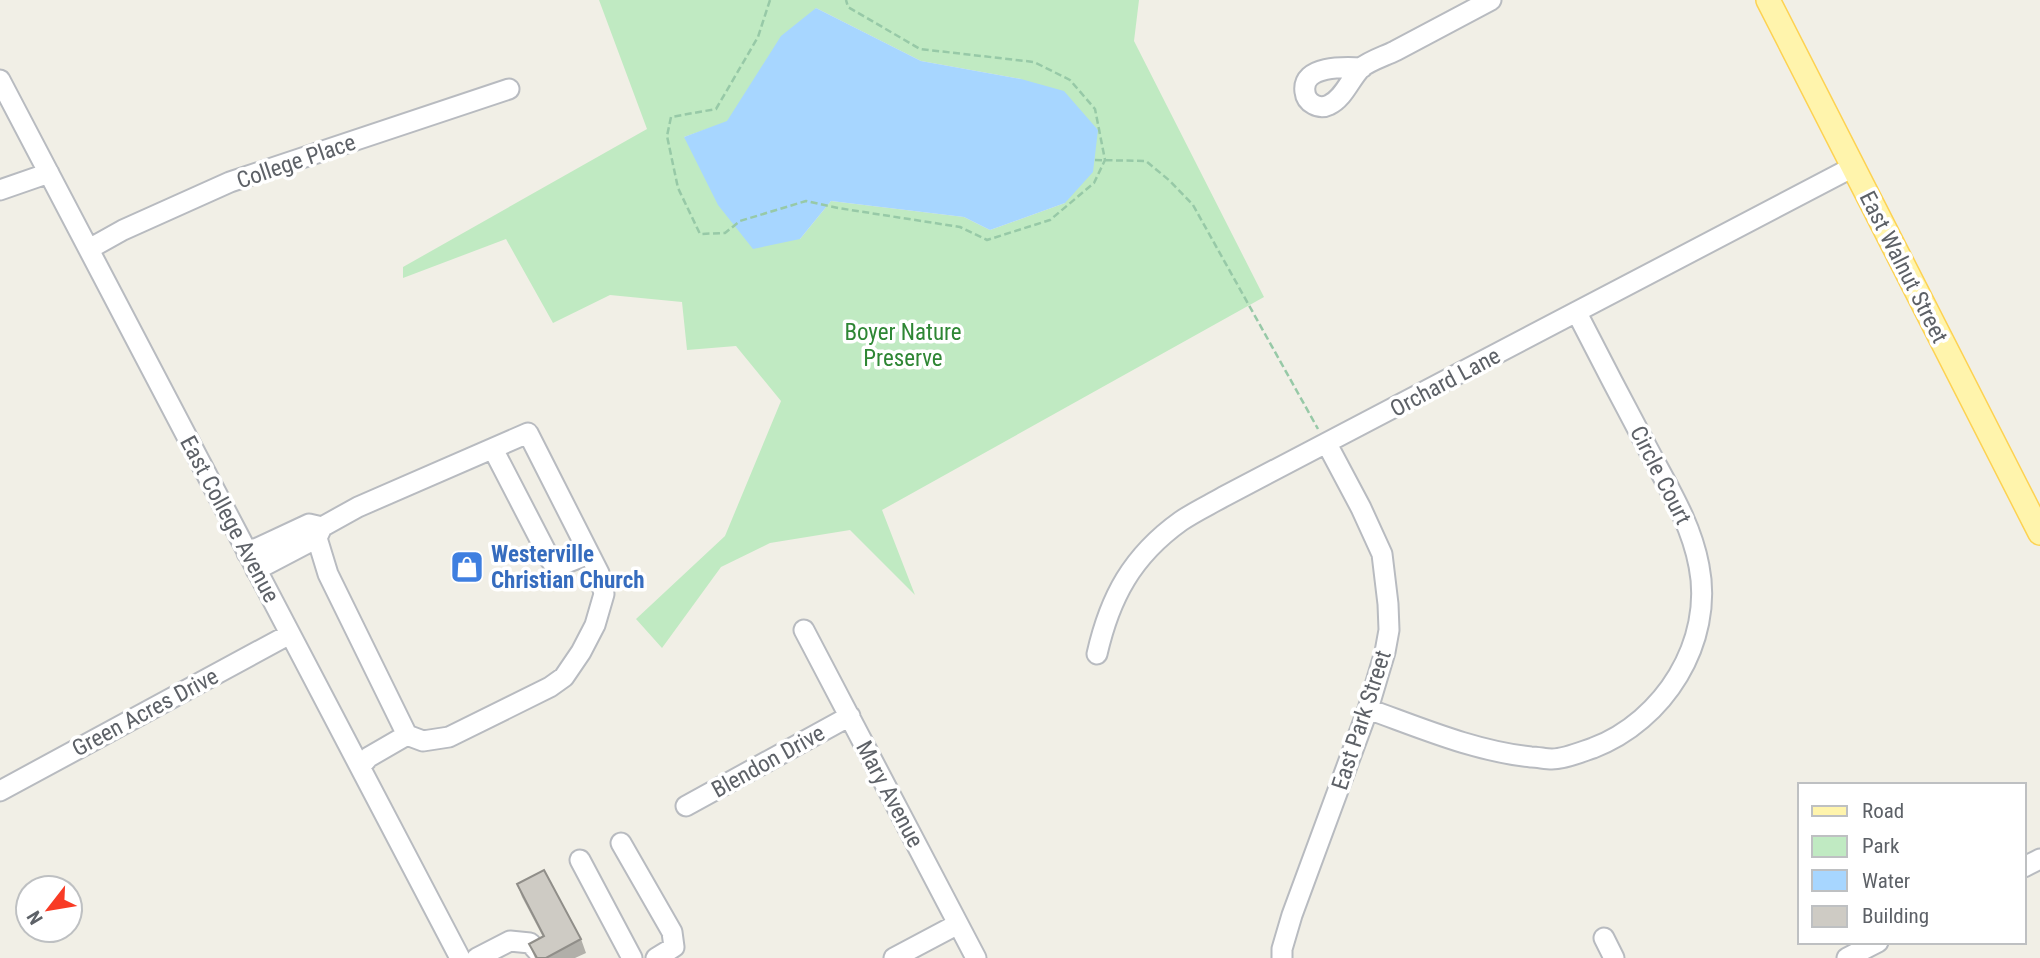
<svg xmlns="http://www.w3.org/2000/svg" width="2040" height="958" viewBox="0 0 2040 958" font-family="'Roboto Condensed',sans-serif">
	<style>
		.green { fill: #c0eac2; fill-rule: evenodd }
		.water { fill: #a7d6ff }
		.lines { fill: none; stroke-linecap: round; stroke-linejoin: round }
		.minor-casing { stroke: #b8bbc0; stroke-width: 23 }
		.major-casing { stroke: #fdd252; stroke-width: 26 }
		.path { stroke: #97c9a7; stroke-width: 2.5; stroke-dasharray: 7 3.5; stroke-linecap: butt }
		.minor { stroke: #fff; stroke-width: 19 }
		.major { stroke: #fff4ac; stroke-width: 23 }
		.wall { fill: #b1afa9 }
		.building { fill: #cecbc4; stroke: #908e89; stroke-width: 2 }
		.labels { text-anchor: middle; stroke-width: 7; stroke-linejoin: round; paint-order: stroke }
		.street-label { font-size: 23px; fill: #5d6167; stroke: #fff }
		.park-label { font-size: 23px; fill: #2e8634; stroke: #fff }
		.shop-label { font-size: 23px; font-weight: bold; fill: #366cbe; stroke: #fff; text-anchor: start }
	</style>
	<rect width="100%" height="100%" fill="#f1efe6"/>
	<path class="green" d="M 599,0 L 1139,0 L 1134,41 L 1264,297 L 882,510 L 915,595 L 850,530 L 770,543 L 721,567 L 662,648 L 636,619 L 725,536 L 781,401 L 736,346 L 687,350 L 682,302 L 610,295 L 553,323 L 506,239 L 403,278 L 403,267 L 647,129 ZM 816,8 L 921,61 L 1021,79 L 1065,203 L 990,230 L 964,217 L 831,201 L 800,239 L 684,137 L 727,122 Z"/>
	<path class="water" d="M 816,8 L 921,61 L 1021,79 L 1064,91 L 1098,130 L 1093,172 L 1065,203 L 990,230 L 964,217 L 831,201 L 800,239 L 753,249 L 718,205 L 684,137 L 727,121 L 781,36 Z"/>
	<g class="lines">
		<defs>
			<path id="minor" d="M 1362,68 C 1345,67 1301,65 1305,92 C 1306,103 1319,110 1329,105 C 1344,98 1350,79 1361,68 C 1369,61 1385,56 1395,51 C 1427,34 1459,17 1491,0
				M 0,80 L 460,958
				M 0,190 L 49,173
				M 89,249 L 123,230 L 230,182 L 509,89
				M 493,449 L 551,561 L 561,565 L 589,554
				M 247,553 L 309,524 L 322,527
				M 256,570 L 317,538 L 322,527 L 358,507 L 528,433 L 599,573 L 604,594 L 595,625 L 581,652 L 564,677 L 550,687 L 449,737 L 423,741 L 407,735 L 328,574 L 317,538
				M 804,630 L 976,958
				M 1097,654 C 1110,597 1132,556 1181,521 C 1194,512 1209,505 1223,497 L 1853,167
				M 1368,709 C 1421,728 1474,751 1531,757 C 1538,757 1545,759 1552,759 C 1565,759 1581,752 1593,748 C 1664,721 1714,642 1699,566 C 1691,523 1668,487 1648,449 C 1624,404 1600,358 1577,313
				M 360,767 L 369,757 L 407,735
				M 0,791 L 290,634
				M 686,806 L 850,716
				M 621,843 L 672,932 L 674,947 L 656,958
				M 580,860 L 632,958
				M 2024,867 L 2040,859
				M 1604,938 L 1614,958
				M 477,958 L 510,941 L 530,943 L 540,954
				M 894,958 L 958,924
				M 1282,958 L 1282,949 L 1292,915 L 1368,709 L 1385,652 L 1389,630 L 1388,604 L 1382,554 L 1361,508 L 1327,444
				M 1847,958 L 1878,942"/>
			<path id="major" d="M 1768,0 L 2040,533"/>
		</defs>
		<use href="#minor" class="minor-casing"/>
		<use href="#major" class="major-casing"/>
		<path class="path" d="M 770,0 L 758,37 L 716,109 L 671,117 L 667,136 L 678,188 L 700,234 L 725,233 L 740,221 L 806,201 L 838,208 L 960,227 L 987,240 L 1050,220 L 1094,183 L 1105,160 L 1095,109 L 1070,80 L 1034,62 L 920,49 L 848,7 L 846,0
			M 1095,160 L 1146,161 L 1170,181 L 1193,205 L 1318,429"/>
		<use href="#minor" class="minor"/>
		<use href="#major" class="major"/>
	</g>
	<path class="wall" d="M 517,884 L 581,939 L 586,953 L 575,958 L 535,958 L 529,944 L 543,937 L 522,897 Z"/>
	<path class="building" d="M 544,870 L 581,939 L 546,958 L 537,958 L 529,944 L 544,936 L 517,884 Z"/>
	<defs>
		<symbol id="shop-square" viewBox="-11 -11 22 22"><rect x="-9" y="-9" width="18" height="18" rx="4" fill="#3f7fe0" stroke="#fff"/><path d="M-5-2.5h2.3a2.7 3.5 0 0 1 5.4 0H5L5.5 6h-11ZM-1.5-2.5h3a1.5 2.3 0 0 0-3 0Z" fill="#fff"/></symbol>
	</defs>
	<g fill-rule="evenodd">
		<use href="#shop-square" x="448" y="548" width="38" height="38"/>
	</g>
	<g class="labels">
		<g class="street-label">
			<text transform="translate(296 161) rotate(-19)" y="8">College Place</text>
			<text transform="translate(1904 267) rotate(63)" y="8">East Walnut Street</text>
			<text transform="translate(1445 382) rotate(-28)" y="8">Orchard Lane</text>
			<text transform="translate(1661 475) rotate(63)" y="8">Circle Court</text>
			<text transform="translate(230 519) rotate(62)" y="8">East College Avenue</text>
			<text transform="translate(145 712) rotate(-28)" y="8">Green Acres Drive</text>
			<text transform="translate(1361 720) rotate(-72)" y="8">East Park Street</text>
			<text transform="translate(768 761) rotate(-29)" y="8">Blendon Drive</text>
			<text transform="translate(890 794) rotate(62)" y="8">Mary Avenue</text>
		</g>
		<g class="park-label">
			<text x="903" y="340">Boyer Nature<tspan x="903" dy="26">Preserve</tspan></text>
		</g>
		<g class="shop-label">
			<text x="491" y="562">Westerville<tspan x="491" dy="26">Christian Church</tspan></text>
		</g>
	</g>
	<rect x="1798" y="783" width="228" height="161" fill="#ffffff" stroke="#bec0c2" stroke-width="2"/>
	<rect x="1812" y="806" width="35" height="10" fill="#fff4ac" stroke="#bec0c2" stroke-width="2"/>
	<text x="1862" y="818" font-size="21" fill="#5d6167">Road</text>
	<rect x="1812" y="836" width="35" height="21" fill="#c0eac2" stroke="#bec0c2" stroke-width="2"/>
	<text x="1862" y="853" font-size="21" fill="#5d6167">Park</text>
	<rect x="1812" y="870" width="35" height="21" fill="#a7d6ff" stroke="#bec0c2" stroke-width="2"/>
	<text x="1862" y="888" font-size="21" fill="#5d6167">Water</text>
	<rect x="1812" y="906" width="35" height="21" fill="#cecbc4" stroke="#bec0c2" stroke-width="2"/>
	<text x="1862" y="923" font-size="21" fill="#5d6167">Building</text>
	<g transform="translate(49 909) rotate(239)"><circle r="33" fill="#ffffff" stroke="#bec0c2" stroke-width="2"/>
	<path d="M0-5L12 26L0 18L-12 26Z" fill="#f83b25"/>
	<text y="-10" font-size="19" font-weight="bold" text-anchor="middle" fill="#5d6167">N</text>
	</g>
</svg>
